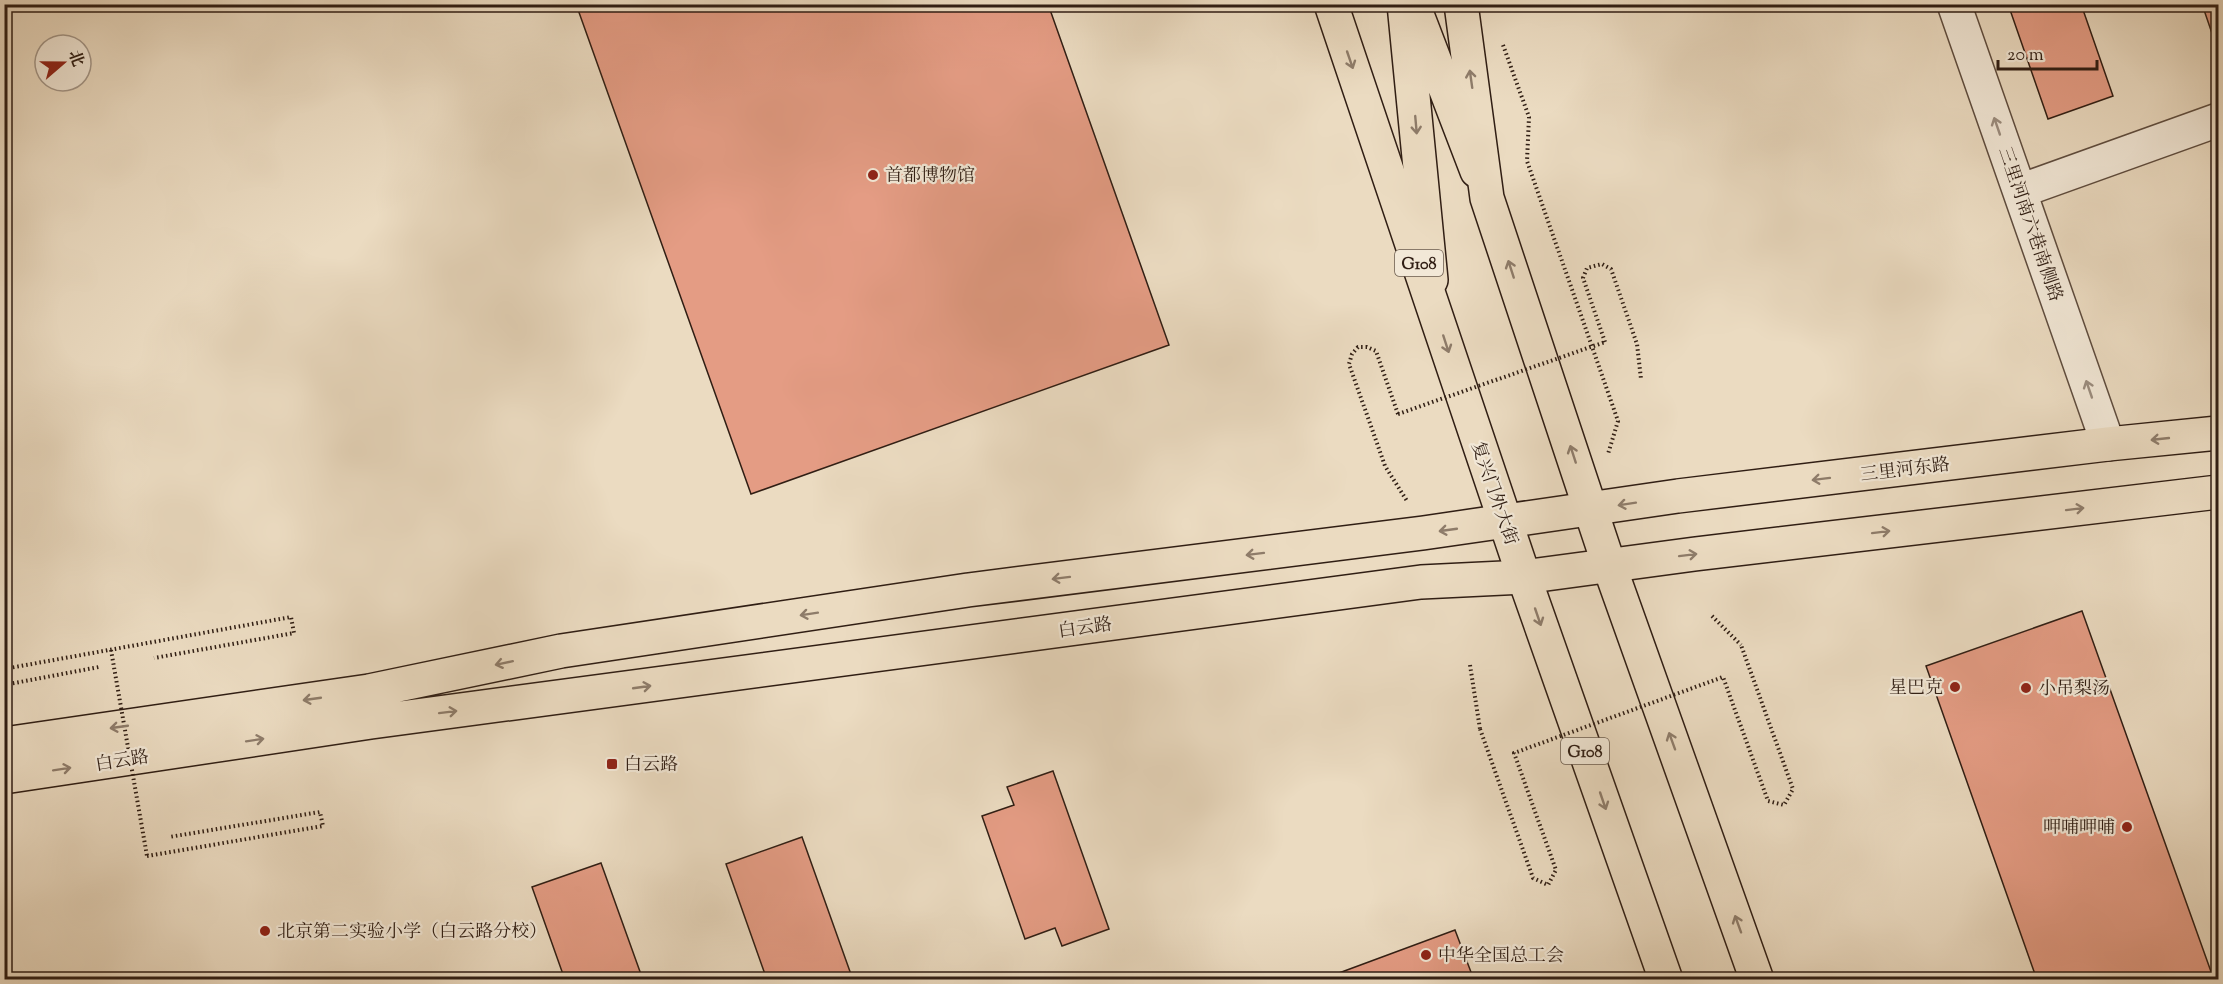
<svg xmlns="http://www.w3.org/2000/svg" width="2223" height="984" viewBox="0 0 2223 984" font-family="'Sorts Mill Goudy','Noto Serif SC',serif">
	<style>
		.building { fill: #e49c84; stroke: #301e14; stroke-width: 1.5 }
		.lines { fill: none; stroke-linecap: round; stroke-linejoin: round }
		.minor-casing { stroke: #5f4d3f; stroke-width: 36 }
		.major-casing { stroke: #301e14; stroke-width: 36 }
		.highway-casing { stroke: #301e14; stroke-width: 36 }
		.path { stroke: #301e14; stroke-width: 4; stroke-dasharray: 1.5 3; stroke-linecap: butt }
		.minor { stroke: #f2e8d7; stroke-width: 33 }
		.major { stroke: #ebdbc1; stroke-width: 33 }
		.highway { stroke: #ebdbc1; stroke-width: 33 }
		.path-bridge { stroke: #301e14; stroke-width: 4; stroke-dasharray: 1.5 3; stroke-linecap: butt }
		.oneway { stroke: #8e7c6a }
		.oneway2 { stroke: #9b8d7f }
		.poi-dot { fill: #8f2418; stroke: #f2e8d7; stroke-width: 2 }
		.labels { text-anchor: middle; stroke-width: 4.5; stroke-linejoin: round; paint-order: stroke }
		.shield { fill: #f2e8d7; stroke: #6a5b4e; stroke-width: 1.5 }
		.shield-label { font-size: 16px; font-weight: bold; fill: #301e14 }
		.poi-label { font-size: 18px; fill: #301e14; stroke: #f2e8d7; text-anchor: start }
		.street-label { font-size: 18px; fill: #301e14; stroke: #f2e8d7 }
	</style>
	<rect width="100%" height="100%" fill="#ebdbc1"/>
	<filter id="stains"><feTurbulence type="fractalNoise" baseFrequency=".00333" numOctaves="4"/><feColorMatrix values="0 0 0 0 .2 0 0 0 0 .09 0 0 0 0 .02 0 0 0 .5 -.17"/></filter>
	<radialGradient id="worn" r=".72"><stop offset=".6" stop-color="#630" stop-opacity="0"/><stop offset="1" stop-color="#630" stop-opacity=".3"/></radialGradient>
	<path class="building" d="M 576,4 L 1048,4 L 1169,345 L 751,494 Z
		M 2008,4 L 2081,4 L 2113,96 L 2048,119 Z
		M 2202,4 L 2218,4 L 2218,51 Z
		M 2082,611 L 2214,980 L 2037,980 L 1926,666 Z
		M 1053,771 L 1109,929 L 1062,946 L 1055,928 L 1025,939 L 982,816 L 1014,805 L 1007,787 Z
		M 802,837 L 853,980 L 767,980 L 726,864 Z
		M 601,863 L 643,980 L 565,980 L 532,887 Z
		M 1455,930 L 1474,980 L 1320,980 Z"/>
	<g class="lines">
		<defs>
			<path id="minor" d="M 1954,4 L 2108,444
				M 2020,191 L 2218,120"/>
			<path id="major" d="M 1404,4 L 1431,280
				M 1416,12 L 1477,171
				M 4,744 L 369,691 L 561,651 L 968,590 L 1423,533 L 1678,496 L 2108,444 L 2218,433
				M 4,777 L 371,722 L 1421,582 L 1524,577 L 1695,554 L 2218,492"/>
			<path id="highway" d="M 1331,4 L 1524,577 L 1666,980
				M 1461,4 L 1487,198 L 1609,565 L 1757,980"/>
		</defs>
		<use href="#minor" class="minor-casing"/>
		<use href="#major" class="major-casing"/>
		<use href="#highway" class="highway-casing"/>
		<path class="path" d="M 1503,45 L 1529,117 L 1527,161 L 1618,421 L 1608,454
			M 1605,342 L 1583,278 L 1587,268 L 1602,264 L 1611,269 L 1637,344 L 1641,379
			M 1398,414 L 1376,351 L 1367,347 L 1358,347 L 1352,354 L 1349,364 L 1385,466 L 1407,501
			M 1712,616 L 1741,645
			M 1470,665 L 1480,729
			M 4,669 L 291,617 L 294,633 L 154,658
			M 4,685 L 99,667
			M 147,856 L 323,826 L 320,812 L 169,837"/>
		<use href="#minor" class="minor"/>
		<use href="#major" class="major"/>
		<use href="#highway" class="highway"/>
		<path class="path-bridge" d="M 1398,414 L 1605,342
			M 111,650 L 147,856
			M 1480,729 L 1533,878 L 1548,885 L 1556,870 L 1514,753 L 1723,677 L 1768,801 L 1784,805 L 1793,789 L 1741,645"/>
	</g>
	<defs><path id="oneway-shaft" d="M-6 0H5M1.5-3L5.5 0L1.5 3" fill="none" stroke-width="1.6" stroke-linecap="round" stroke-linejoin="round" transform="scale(1.5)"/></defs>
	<g class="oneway">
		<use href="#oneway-shaft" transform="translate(1350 60) rotate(71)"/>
		<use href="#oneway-shaft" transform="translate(1471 79) rotate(-98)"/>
		<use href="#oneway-shaft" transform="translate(1416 125) rotate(85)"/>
		<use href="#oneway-shaft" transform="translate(1511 269) rotate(-108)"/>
		<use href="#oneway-shaft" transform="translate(1446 344) rotate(72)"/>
		<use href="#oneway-shaft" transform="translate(2160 439) rotate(174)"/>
		<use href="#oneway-shaft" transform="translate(1573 454) rotate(-108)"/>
		<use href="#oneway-shaft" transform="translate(1821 479) rotate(173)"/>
		<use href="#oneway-shaft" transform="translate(1627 504) rotate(171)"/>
		<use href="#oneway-shaft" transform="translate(2075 509) rotate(-7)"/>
		<use href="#oneway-shaft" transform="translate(1448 530) rotate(172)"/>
		<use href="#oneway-shaft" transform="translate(1881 532) rotate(-7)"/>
		<use href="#oneway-shaft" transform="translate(1255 554) rotate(173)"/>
		<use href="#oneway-shaft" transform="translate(1688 555) rotate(-7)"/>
		<use href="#oneway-shaft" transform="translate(1061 578) rotate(173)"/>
		<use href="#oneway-shaft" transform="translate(809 614) rotate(171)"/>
		<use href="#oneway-shaft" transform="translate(1538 617) rotate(71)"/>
		<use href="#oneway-shaft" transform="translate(504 663) rotate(168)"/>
		<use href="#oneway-shaft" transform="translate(642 687) rotate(-8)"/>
		<use href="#oneway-shaft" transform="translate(312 699) rotate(172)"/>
		<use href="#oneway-shaft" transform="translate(448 712) rotate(-7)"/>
		<use href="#oneway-shaft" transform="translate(119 727) rotate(172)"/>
		<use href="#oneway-shaft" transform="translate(255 740) rotate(-9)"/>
		<use href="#oneway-shaft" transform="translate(1672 741) rotate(-110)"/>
		<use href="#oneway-shaft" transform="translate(62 769) rotate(-9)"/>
		<use href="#oneway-shaft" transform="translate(1603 801) rotate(71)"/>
		<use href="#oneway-shaft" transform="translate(1738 924) rotate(-110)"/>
	</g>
	<g class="oneway2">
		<use href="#oneway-shaft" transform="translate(1997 126) rotate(-109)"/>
		<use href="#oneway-shaft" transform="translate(2089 389) rotate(-109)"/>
	</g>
	<g class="poi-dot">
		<circle cx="873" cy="175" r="6"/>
		<circle cx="1955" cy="687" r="6"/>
		<circle cx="2026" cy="688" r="6"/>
		<rect x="606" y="758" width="12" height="12" rx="3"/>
		<circle cx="2127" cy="827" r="6"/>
		<circle cx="265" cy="931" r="6"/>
		<circle cx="1426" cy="955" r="6"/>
	</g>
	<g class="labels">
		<g class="shield">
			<rect x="1395" y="250" width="48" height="26" rx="4.5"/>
			<rect x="1561" y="738" width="48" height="26" rx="4.5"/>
		</g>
		<g class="shield-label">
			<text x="1419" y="269">G108</text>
			<text x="1585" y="757">G108</text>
		</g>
		<g class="poi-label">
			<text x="885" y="181">首都博物馆</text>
			<text x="1943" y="693" text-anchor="end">星巴克</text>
			<text x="2038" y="694">小吊梨汤</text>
			<text x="624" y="770">白云路</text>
			<text x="2115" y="833" text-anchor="end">呷哺呷哺</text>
			<text x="277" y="937">北京第二实验小学（白云路分校）</text>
			<text x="1438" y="961">中华全国总工会</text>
		</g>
		<g class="street-label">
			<text transform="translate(2031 224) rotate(71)" y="6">三里河南六巷南侧路</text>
			<text transform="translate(1905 469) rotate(-7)" y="6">三里河东路</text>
			<text transform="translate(1495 493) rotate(71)" y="6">复兴门外大街</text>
			<text transform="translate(1085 627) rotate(-8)" y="6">白云路</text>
			<text transform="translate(122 760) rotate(-9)" y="6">白云路</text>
		</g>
	</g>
	<rect width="2223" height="984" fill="none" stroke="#ebdbc1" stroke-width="24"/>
	<rect x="6" y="6" width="2211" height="972" fill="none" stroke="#301e14" stroke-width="3"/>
	<rect x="12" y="12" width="2199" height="960" fill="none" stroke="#301e14" stroke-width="1.5"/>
	<g transform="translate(63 63) rotate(70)"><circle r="28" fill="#f2e8d7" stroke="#a49789" stroke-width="1.5"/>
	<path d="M0-4.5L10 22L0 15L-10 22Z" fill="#8f2418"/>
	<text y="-9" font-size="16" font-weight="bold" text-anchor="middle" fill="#301e14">北</text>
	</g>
	<path d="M1998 60v9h99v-9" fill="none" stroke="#301e14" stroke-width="3"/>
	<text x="2007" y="60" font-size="18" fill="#301e14" stroke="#f2e8d7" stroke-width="4.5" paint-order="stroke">20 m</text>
	<rect width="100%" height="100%" filter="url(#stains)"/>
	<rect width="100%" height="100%" fill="url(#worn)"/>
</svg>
